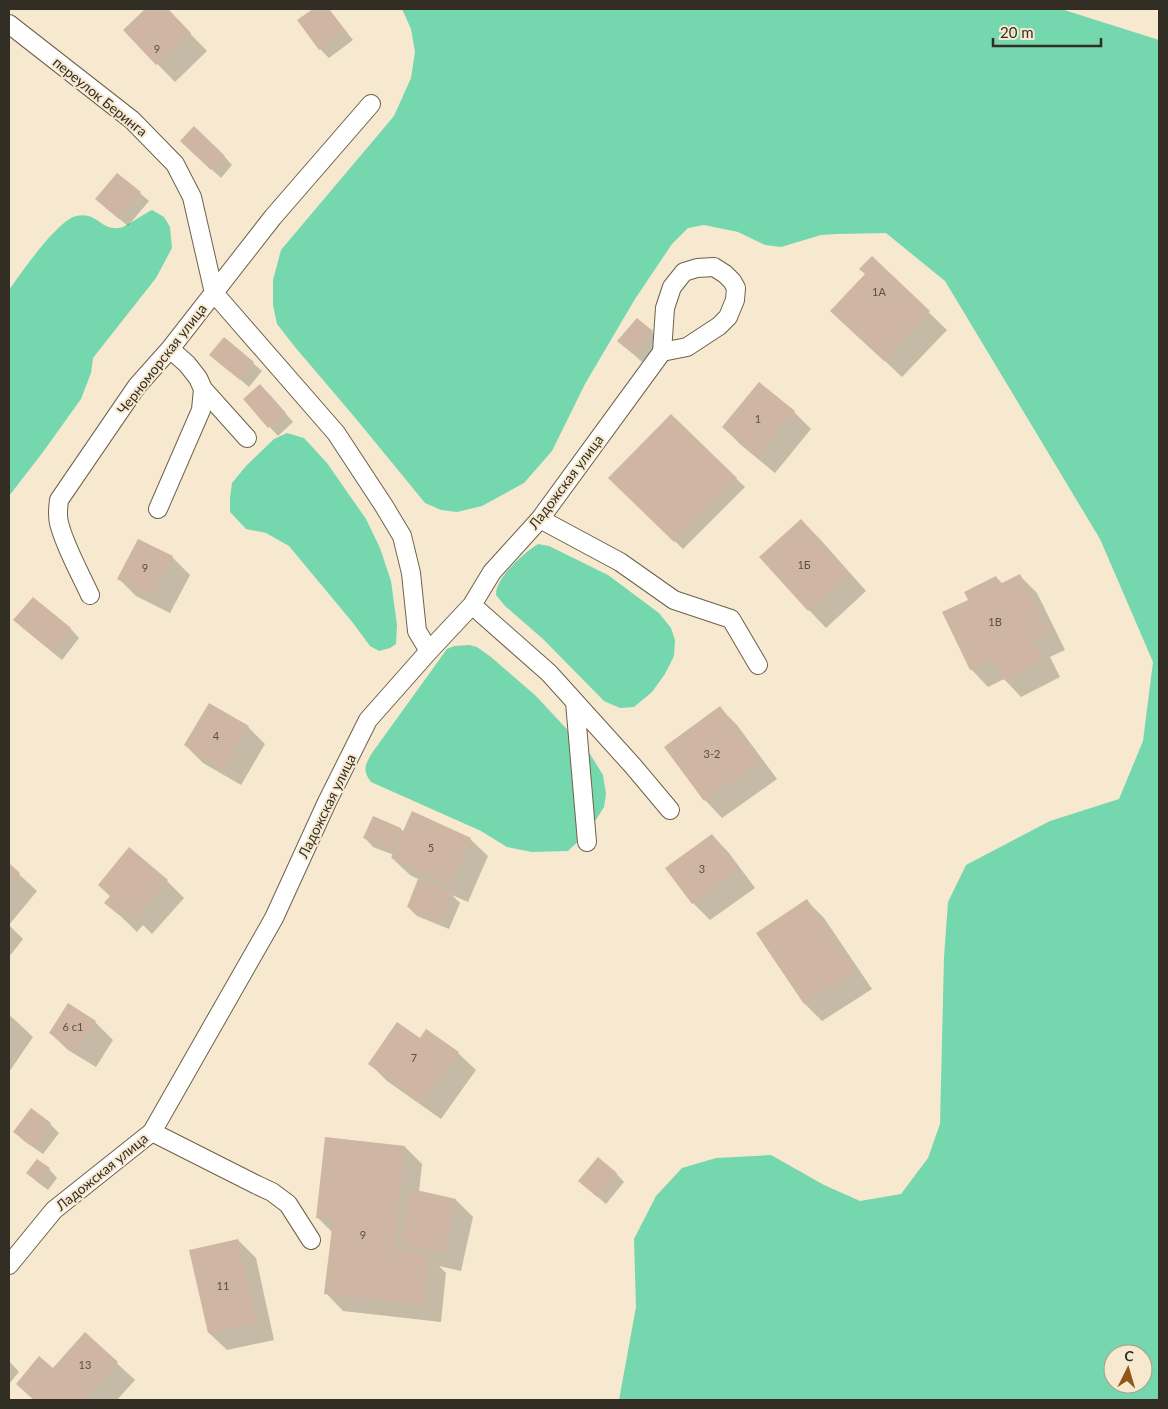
<svg xmlns="http://www.w3.org/2000/svg" width="1168" height="1409" viewBox="0 0 1168 1409" font-family="Lato,sans-serif">
	<style>
		.green { fill: #75d7ae; fill-rule: evenodd }
		.shadow { fill: #0003 }
		.building { fill: #cfb5a4 }
		.lines { fill: none; stroke-linecap: round; stroke-linejoin: round }
		.service-casing { stroke: #6e614a; stroke-width: 20 }
		.service { stroke: #fff; stroke-width: 18 }
		.labels { text-anchor: middle; stroke-width: 4; stroke-linejoin: round; paint-order: stroke }
		.number-label { font-size: 11px; fill: #5a5044 }
		.street-label { font-size: 14px; fill: #332e24; stroke: #f7e9cf }
	</style>
	<rect width="100%" height="100%" fill="#f7e9cf"/>
	<path class="green" d="M 402,9 L 1061,9 L 1159,40 L 1159,1400 L 619,1400 L 636,1307 L 634,1239 L 656,1196 L 682,1168 L 716,1158 L 771,1155 L 824,1185 L 860,1201 L 901,1194 L 928,1158 L 940,1124 L 944,957 L 948,902 L 966,865 L 1050,821 L 1119,799 L 1143,741 L 1153,662 L 1100,539 L 945,281 L 886,233 L 837,234 L 821,235 L 781,247 L 765,245 L 738,232 L 704,225 L 688,228 L 672,244 L 635,299 L 585,384 L 552,451 L 524,483 L 482,506 L 457,512 L 441,510 L 425,503 L 357,420 L 295,347 L 277,324 L 273,305 L 273,280 L 281,250 L 394,116 L 411,78 L 415,52 L 411,29 ZM 1113,1354 L 1143,1354 L 1143,1384 L 1113,1384 Z
		M 152,210 L 164,217 L 170,227 L 172,248 L 156,278 L 93,358 L 91,373 L 81,399 L 43,452 L 9,496 L 9,290 C 21,273 57,221 76,216 C 97,211 100,230 119,228 C 125,228 143,214 152,210 Z
		M 287,433 L 304,438 L 327,463 L 366,519 L 380,548 L 391,581 L 397,625 L 396,644 L 390,648 L 379,651 L 370,646 L 353,623 L 289,546 L 266,533 L 246,529 L 230,512 L 230,498 L 232,483 L 246,466 L 274,439 Z
		M 538,544 L 549,546 L 608,575 L 659,613 L 671,628 L 675,640 L 674,656 L 665,674 L 652,692 L 634,707 L 620,708 L 604,701 L 543,639 L 505,606 L 496,595 C 495,578 525,552 538,544 Z
		M 469,645 L 477,647 L 491,657 L 536,696 L 590,754 L 603,775 L 606,794 L 604,807 L 589,831 L 568,851 L 532,852 L 507,847 L 481,831 L 371,782 C 362,770 365,765 372,753 L 447,649 L 454,646 Z"/>
	<path class="shadow" d="M 147,9 L 166,9 L 207,51 L 175,82 L 124,30 Z
		M 315,9 L 329,9 L 353,40 L 329,58 L 320,49 L 299,20 Z
		M 190,149 L 224,156 L 232,165 L 221,178 Z
		M 118,174 L 149,201 L 128,226 L 106,208 Z
		M 872,258 L 947,330 L 902,377 L 850,328 Z
		M 652,332 L 660,340 L 642,362 L 619,341 Z
		M 211,355 L 253,363 L 262,371 L 249,387 Z
		M 269,394 L 293,422 L 278,436 L 244,399 Z
		M 794,412 L 811,429 L 775,473 L 741,445 L 723,427 Z
		M 671,416 L 745,487 L 683,549 L 610,478 Z
		M 801,520 L 819,538 L 866,591 L 826,628 L 809,610 L 761,557 Z
		M 172,557 L 190,575 L 170,613 L 136,596 L 119,579 Z
		M 1020,576 L 1037,593 L 1065,650 L 1050,657 L 1060,677 L 1021,697 L 1004,679 L 988,687 L 971,669 L 970,600 L 996,577 L 1003,584 Z
		M 33,599 L 71,629 L 79,638 L 62,660 L 24,629 L 15,620 Z
		M 720,708 L 737,725 L 777,779 L 722,818 L 705,800 Z
		M 248,727 L 265,744 L 241,785 L 203,763 L 185,745 Z
		M 374,818 L 401,829 L 404,832 L 470,839 L 488,856 L 468,902 L 452,895 L 460,903 L 449,929 L 417,916 L 408,907 L 420,880 L 410,875 L 392,858 L 394,855 L 373,847 L 365,838 Z
		M 712,835 L 729,853 L 755,888 L 710,920 L 693,903 Z
		M 9,865 L 37,891 L 9,925 L 23,939 L 9,957 Z
		M 167,881 L 184,898 L 152,934 L 143,925 L 137,932 L 106,902 Z
		M 807,901 L 824,918 L 872,989 L 822,1021 L 805,1004 L 758,934 Z
		M 68,1005 L 95,1022 L 113,1040 L 96,1067 L 68,1050 L 50,1033 Z
		M 9,1015 L 15,1020 L 33,1037 L 9,1072 Z
		M 420,1040 L 458,1053 L 476,1070 L 441,1119 L 387,1081 L 370,1064 Z
		M 50,1124 L 59,1133 L 43,1154 L 24,1141 L 15,1132 Z
		M 405,1147 L 422,1164 L 419,1192 L 456,1200 L 473,1217 L 461,1271 L 439,1266 L 446,1273 L 441,1322 L 343,1311 L 326,1293 L 332,1232 L 318,1218 Z
		M 49,1169 L 57,1178 L 48,1190 L 36,1181 L 28,1173 Z
		M 616,1173 L 624,1182 L 606,1204 L 579,1181 Z
		M 238,1240 L 256,1258 L 274,1340 L 227,1350 L 209,1333 Z
		M 85,1334 L 135,1380 L 117,1400 L 34,1400 L 18,1384 L 53,1369 Z
		M 9,1361 L 19,1372 L 9,1384 Z"/>
	<path class="building" d="M 145,9 L 168,9 L 191,33 L 156,65 L 123,30 Z
		M 313,9 L 329,9 L 345,31 L 319,50 L 297,20 Z
		M 194,126 L 225,156 L 211,170 L 180,141 Z
		M 117,173 L 141,192 L 119,219 L 95,199 Z
		M 872,256 L 930,311 L 884,361 L 830,311 L 865,274 L 859,269 Z
		M 637,318 L 653,331 L 633,354 L 617,341 Z
		M 224,337 L 254,362 L 240,380 L 209,355 Z
		M 759,382 L 795,411 L 756,456 L 722,427 Z
		M 260,384 L 286,413 L 268,428 L 243,399 Z
		M 671,414 L 737,478 L 674,542 L 608,478 Z
		M 801,519 L 849,573 L 808,611 L 759,557 Z
		M 138,539 L 173,556 L 152,597 L 117,579 Z
		M 1020,574 L 1049,632 L 1033,639 L 1044,660 L 1003,680 L 992,659 L 970,670 L 942,612 L 968,600 L 964,592 L 996,576 L 1000,584 Z
		M 33,597 L 71,628 L 53,652 L 13,620 Z
		M 209,703 L 249,726 L 223,769 L 184,745 Z
		M 720,706 L 760,761 L 704,801 L 664,747 Z
		M 412,811 L 471,838 L 450,885 L 391,858 Z
		M 373,816 L 401,828 L 392,850 L 363,838 Z
		M 712,834 L 739,870 L 692,904 L 665,868 Z
		M 129,847 L 168,880 L 134,918 L 124,909 L 119,915 L 104,903 L 110,896 L 98,885 Z
		M 9,863 L 20,873 L 9,887 Z
		M 418,879 L 452,893 L 441,921 L 407,907 Z
		M 807,899 L 855,971 L 804,1004 L 756,933 Z
		M 68,1003 L 96,1021 L 78,1051 L 49,1033 Z
		M 397,1022 L 420,1038 L 426,1029 L 459,1052 L 423,1102 L 368,1064 Z
		M 31,1108 L 51,1123 L 34,1147 L 13,1132 Z
		M 325,1137 L 405,1146 L 394,1250 L 429,1254 L 424,1305 L 324,1294 L 333,1220 L 316,1218 Z
		M 598,1157 L 617,1173 L 597,1197 L 578,1181 Z
		M 37,1159 L 50,1168 L 39,1183 L 26,1173 Z
		M 412,1189 L 456,1199 L 444,1254 L 400,1244 Z
		M 238,1239 L 257,1323 L 208,1333 L 189,1250 Z
		M 85,1332 L 118,1362 L 84,1400 L 34,1400 L 16,1384 L 39,1356 L 53,1368 Z"/>
	<g class="lines">
		<defs>
			<path id="service" d="M 9,24 L 132,120 L 175,164 L 192,197 L 214,293 L 336,433 L 384,506 L 402,536 L 411,573 L 417,631 L 429,651
				M 203,389 L 247,438
				M 158,509 L 201,410 L 203,389 L 198,378 L 187,364 L 170,349
				M 540,519 L 620,562 L 674,600 L 731,619 L 758,665
				M 90,595 C 80,573 65,547 59,523 C 57,515 58,508 59,500 L 137,386 L 170,349 L 273,217 L 371,104
				M 472,605 L 549,673 L 633,766 L 670,810
				M 575,702 L 587,842
				M 152,1132 L 257,1185 L 272,1192 L 288,1204 L 311,1240
				M 9,1265 L 54,1210 L 152,1132 L 274,918 L 327,802 L 368,720 L 429,651 L 472,605 L 492,572 L 540,519 L 662,352 L 665,308 L 672,287 L 684,272 L 697,268 L 714,267 L 725,274 L 732,281 L 736,288 L 735,300 L 728,317 L 719,326 L 687,347 L 662,352"/>
		</defs>
		<use href="#service" class="service-casing"/>
		<use href="#service" class="service"/>
	</g>
	<g class="labels">
		<g class="number-label">
			<text x="157" y="53">9</text>
			<text x="879" y="296">1А</text>
			<text x="758" y="423">1</text>
			<text x="804" y="569">1Б</text>
			<text x="145" y="572">9</text>
			<text x="995" y="626">1В</text>
			<text x="216" y="740">4</text>
			<text x="712" y="758">3-2</text>
			<text x="431" y="852">5</text>
			<text x="702" y="873">3</text>
			<text x="73" y="1031">6 с1</text>
			<text x="414" y="1062">7</text>
			<text x="363" y="1239">9</text>
			<text x="223" y="1290">11</text>
			<text x="85" y="1369">13</text>
		</g>
		<g class="street-label">
			<text transform="translate(100 97) rotate(39)" y="5">переулок Беринга</text>
			<text transform="translate(162 359) rotate(-52)" y="5">Черноморская улица</text>
			<text transform="translate(566 482) rotate(-53)" y="5">Ладожская улица</text>
			<text transform="translate(327 806) rotate(-64)" y="5">Ладожская улица</text>
			<text transform="translate(102 1172) rotate(-39)" y="5">Ладожская улица</text>
		</g>
	</g>
	<rect width="1168" height="1409" fill="none" stroke="#332e24" stroke-width="20"/>
	<g transform="translate(1128 1369) rotate(5)"><circle r="24" fill="#f7e9cf" stroke="#a99e8b"/>
	<path d="M0-4L9 19L0 12L-9 19Z" fill="#925716"/>
	<text y="-8" font-size="14" font-weight="bold" text-anchor="middle" fill="#332e24">С</text>
	</g>
	<path d="M993 38v8h108v-8" fill="none" stroke="#332e24" stroke-width="2.5"/>
	<text x="1000" y="38" font-size="15" fill="#332e24" stroke="#f7e9cf" stroke-width="4" paint-order="stroke">20 m</text>
</svg>
